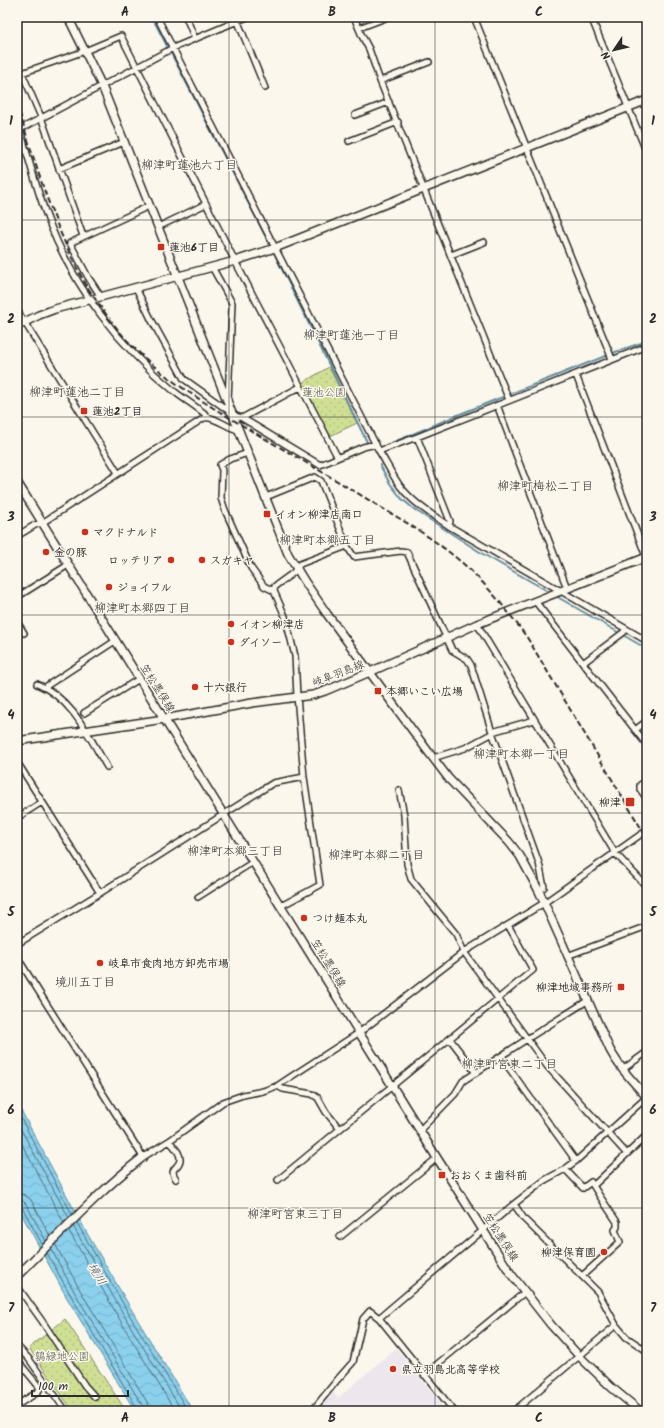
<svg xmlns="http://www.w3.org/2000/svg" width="664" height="1428" viewBox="0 0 664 1428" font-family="Kalam,'Klee One',sans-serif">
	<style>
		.built { fill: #eee6ed }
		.park { fill: url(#park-dots); stroke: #7d8660 }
		.water { fill: url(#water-waves); stroke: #658e9f }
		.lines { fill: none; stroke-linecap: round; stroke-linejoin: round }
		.shore { stroke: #516d78; stroke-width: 1 }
		.stream { stroke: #658e9f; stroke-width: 2 }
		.street-casing { stroke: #2b2b2b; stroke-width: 8 }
		.secondary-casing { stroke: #2b2b2b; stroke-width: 10 }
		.street { stroke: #fbf7ec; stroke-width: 5 }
		.secondary { stroke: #fbf7ec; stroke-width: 7 }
		.rail { stroke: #2b2b2b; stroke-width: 2; stroke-dasharray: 6 3; stroke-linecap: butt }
		.grid { fill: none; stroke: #2b2b2b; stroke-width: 1; stroke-opacity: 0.55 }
		.poi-dot { fill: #c8321e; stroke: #fbf7ec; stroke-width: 1.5 }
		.labels { text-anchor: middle; stroke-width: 3; stroke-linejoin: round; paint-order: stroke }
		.poi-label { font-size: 11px; font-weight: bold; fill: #2b2b2b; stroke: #fbf7ec; text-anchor: start }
		.park-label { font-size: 11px; fill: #545845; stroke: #fbf7ec }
		.street-label { font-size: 11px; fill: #2b2b2b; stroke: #fbf7ec }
		.neighbourhood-label { font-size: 12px; fill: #2b2b2b; stroke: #fbf7ec }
		.water-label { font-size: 12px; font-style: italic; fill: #43545b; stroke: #fbf7ec }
		.neatline { fill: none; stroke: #2b2b2b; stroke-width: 1.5 }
		.grid-label { font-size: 13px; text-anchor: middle; font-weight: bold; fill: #2b2b2b }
	</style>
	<defs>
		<pattern id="park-dots" width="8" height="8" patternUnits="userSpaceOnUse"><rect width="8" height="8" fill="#cfe094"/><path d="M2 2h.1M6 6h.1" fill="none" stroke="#b2c080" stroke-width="1.8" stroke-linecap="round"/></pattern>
		<pattern id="water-waves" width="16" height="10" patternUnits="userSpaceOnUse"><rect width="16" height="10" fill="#8bd0ec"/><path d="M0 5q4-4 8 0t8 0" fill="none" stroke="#78b3cb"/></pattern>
	</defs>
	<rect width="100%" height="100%" fill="#fbf7ec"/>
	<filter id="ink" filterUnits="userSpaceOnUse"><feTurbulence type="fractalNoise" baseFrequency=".025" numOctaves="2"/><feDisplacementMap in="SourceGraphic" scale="8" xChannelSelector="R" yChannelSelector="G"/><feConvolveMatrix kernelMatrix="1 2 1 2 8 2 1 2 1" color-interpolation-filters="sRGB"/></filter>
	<g filter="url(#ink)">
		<path class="built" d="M 396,1348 L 447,1411 L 317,1411 L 331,1390 L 338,1398 Z"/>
		<path class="park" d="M 329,367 L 357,423 L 330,436 L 302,383 Z
			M 65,1319 L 126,1411 L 73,1411 L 29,1348 Z"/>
		<path class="water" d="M 17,1103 L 88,1235 L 137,1319 L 193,1411 L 135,1411 L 67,1298 L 17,1206 Z"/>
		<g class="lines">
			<path class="shore" d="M 17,1111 L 72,1214
				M 17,1122 L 69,1218
				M 17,1135 L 64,1223
				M 17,1194 L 25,1195 L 31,1200 L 50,1236
				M 17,1200 L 22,1200 L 26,1204 L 46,1241
				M 17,1205 L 22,1207 L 42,1244
				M 77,1223 L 133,1321 L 188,1411
				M 73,1226 L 129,1324 L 182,1411
				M 69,1231 L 124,1327 L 175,1411
				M 55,1244 L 80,1290 L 147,1402 L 149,1411
				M 51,1249 L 75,1293 L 142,1405 L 143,1411
				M 47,1253 L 71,1296 L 137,1408 L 138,1411"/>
			<path class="stream" d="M 152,17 L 167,46
				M 171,53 L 269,243
				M 275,255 L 367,442
				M 382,447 L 465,412 L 618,351 L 647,341
				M 380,465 L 389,482 L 401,498 L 415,510 L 483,554 L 551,593
				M 554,595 L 647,649"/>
			<defs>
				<path id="street" d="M 157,17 L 379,451 C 386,462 392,475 400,486 C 413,503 431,514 449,526 L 647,641
					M 186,17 L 195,39
					M 236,17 L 265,88
					M 354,17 L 362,36 L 369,49 L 380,81 L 509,400
					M 474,17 L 612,359
					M 591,17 L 647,153
					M 359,28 L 388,17
					M 380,81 L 429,62
					M 355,115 L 389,102
					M 17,121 C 28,154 36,189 49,222 C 74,288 120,347 175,392 C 184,399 195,406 204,413 L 207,417
					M 17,131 L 173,48 L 247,17
					M 349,141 L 398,122
					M 59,169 L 124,142
					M 158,227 L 206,204
					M 83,236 L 41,117 L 22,73 L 85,51 L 121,36 L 235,261 L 337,456
					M 451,255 L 484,242
					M 212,267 L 232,303 L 228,401
					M 136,288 L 151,319 L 184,379 L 236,416 L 242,418 L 320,465 L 363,447 L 376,444
					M 101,297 L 88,277 L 70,243 L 149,206
					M 17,310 L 118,473
					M 576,375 L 647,559
					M 497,405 L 567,588
					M 242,418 L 300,387
					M 417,437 L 450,521 L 449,526
					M 379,451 L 417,437 L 647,346
					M 248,453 L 230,459 L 220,465 L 222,470 L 221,498 L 225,510 L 251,568 L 264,586 L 274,591
					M 266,497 L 315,477 L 321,481 L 347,546 L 354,557 L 401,551 L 407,552 L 452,650 L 467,659 L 471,665 L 492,732 L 539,863 L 544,887 L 539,891
					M 17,536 L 35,525 L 42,523 L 204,418 C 214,415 228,429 239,430
					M 17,597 L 68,565
					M 535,601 L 583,663 L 647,745
					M 17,622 L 24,633
					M 477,624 L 615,853 L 647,887
					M 583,663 L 624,632 L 625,629
					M 37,684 C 72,698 89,737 107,767
					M 46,687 L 48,685 L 115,641
					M 84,713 L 139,679
					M 635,730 L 647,721
					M 492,732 L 534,720
					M 433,758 L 465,748 L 493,733
					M 17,762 L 100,893
					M 647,781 L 640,785 L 640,789 L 647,799
					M 399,790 L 404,815 L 407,864 L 411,879 L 456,934 L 464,952 L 547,1066 L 627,1154
					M 17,818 L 42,802
					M 198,897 L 253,862
					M 281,906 L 320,885 L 304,777 L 297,696 L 295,656 L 285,616 L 274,591 L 275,586 L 293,573 L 300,564 L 347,546
					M 17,944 L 100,893 L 273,783 L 304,777
					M 567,956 L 647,926
					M 17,957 L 143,1157 L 169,1141 L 223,1102 L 243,1095 L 263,1091 L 277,1086 L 289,1078 L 360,1032 L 464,952 L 544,903 L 647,830
					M 450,1039 L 476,1073
					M 501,1057 L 576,1161
					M 622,1070 L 647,1052
					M 277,1086 L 283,1089 L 312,1094 L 318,1098 L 326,1112 L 339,1128
					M 420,1130 L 455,1094 L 463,1081 L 527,1039 L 587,1001
					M 169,1141 C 173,1145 181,1153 180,1160 C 179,1169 168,1167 176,1179
					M 565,1169 L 583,1188 L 591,1182 L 599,1195 L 617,1222 L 617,1227 L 615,1230 L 620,1242 L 582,1276
					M 278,1180 L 533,970 L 508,925
					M 594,1185 L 647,1135
					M 514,1204 L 524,1219 L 598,1292 L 616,1325 L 626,1337 L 647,1351
					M 340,1237 L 437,1158
					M 17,1286 L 42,1321 L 85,1386 L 95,1397
					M 379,1318 L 514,1204 L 545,1180 L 565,1169 L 576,1161 L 647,1097
					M 17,1346 L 29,1359 L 66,1411
					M 17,1360 L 40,1388 L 38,1392 L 17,1405
					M 424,1375 L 525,1292
					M 312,1411 L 338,1379 L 353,1362 L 363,1319 L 370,1311 L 379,1318 L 454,1411
					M 514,1411 L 616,1325"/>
				<path id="secondary" d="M 68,17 L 102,86 L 288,554 L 305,582 L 327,614 L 427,750 L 449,779 L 509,842 L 520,856 L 539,891 L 610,1050 C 620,1068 633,1082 647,1097
					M 17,326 L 39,315 L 55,309 L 235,261 L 275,248 L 647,100
					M 17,482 L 437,1158 L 511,1274 L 551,1325 L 580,1357 L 611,1387 L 640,1411
					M 17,741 L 164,719 L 252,703 L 313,695 L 325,691 L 370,672 L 477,624 L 647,557
					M 17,1276 C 58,1236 97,1193 143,1157"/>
			</defs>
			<use href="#street" class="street-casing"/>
			<use href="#secondary" class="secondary-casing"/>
			<use href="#street" class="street"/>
			<use href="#secondary" class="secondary"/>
			<path class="rail" d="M 17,104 C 34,160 51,218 78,270 C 89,292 104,312 119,331 C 156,376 208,405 257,434 C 298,458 340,482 380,507 C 408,523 435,540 460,561 C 486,583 508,611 528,639 L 647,838"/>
		</g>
	</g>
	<path class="grid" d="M 229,17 L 229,1411M 435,17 L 435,1411M 17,220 L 647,220M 17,417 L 647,417M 17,615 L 647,615M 17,813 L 647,813M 17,1011 L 647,1011M 17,1208 L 647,1208"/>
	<g class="poi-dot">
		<rect x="157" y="243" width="8" height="8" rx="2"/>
		<rect x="80" y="407" width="8" height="8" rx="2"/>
		<rect x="263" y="510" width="8" height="8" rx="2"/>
		<circle cx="85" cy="532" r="4"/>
		<circle cx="46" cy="552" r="4"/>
		<circle cx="171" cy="560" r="4"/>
		<circle cx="202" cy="560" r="4"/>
		<circle cx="109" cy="587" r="4"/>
		<circle cx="231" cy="624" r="4"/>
		<circle cx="231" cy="642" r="4"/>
		<circle cx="195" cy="687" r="4"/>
		<rect x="374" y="687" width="8" height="8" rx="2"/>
		<rect x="625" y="797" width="10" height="10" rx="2"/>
		<circle cx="304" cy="918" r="4"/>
		<circle cx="100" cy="963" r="4"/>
		<rect x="617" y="983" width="8" height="8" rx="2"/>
		<rect x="438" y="1171" width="8" height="8" rx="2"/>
		<circle cx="604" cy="1252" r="4"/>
		<circle cx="393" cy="1369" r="4"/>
	</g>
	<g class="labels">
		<g class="poi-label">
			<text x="169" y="251">蓮池6丁目</text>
			<text x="92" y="415">蓮池2丁目</text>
			<text x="275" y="518">イオン柳津店南口</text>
			<text x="93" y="536">マクドナルド</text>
			<text x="54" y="556">金の豚</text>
			<text x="163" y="564" text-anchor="end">ロッテリア</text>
			<text x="210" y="564">スガキヤ</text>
			<text x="117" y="591">ジョイフル</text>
			<text x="239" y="628">イオン柳津店</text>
			<text x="239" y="646">ダイソー</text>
			<text x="203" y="691">十六銀行</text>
			<text x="386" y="695">本郷いこい広場</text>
			<text x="621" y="806" text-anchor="end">柳津</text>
			<text x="312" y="922">つけ麺本丸</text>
			<text x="108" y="967">岐阜市食肉地方卸売市場</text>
			<text x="613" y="991" text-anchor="end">柳津地域事務所</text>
			<text x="450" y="1179">おおくま歯科前</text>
			<text x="596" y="1256" text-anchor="end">柳津保育園</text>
			<text x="401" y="1373">県立羽島北高等学校</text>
		</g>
		<g class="park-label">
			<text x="324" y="396">蓮池公園</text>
			<text x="62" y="1360">鶉緑地公園</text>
		</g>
		<g class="street-label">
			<text transform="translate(338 673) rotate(-21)" y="4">岐阜羽島線</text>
			<text transform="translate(158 688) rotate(58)" y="4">笠松墨俣線</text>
			<text transform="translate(329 963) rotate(58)" y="4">笠松墨俣線</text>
			<text transform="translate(501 1237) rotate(57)" y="4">笠松墨俣線</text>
		</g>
		<g class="neighbourhood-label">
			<text x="189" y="169">柳津町蓮池六丁目</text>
			<text x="351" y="339">柳津町蓮池一丁目</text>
			<text x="77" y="396">柳津町蓮池二丁目</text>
			<text x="545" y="490">柳津町梅松二丁目</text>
			<text x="327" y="544">柳津町本郷五丁目</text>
			<text x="142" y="612">柳津町本郷四丁目</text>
			<text x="521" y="758">柳津町本郷一丁目</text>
			<text x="235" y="855">柳津町本郷三丁目</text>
			<text x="376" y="859">柳津町本郷二丁目</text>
			<text x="85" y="986">境川五丁目</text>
			<text x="509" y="1068">柳津町宮東二丁目</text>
			<text x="295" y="1218">柳津町宮東三丁目</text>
		</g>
		<g class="water-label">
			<text transform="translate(97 1274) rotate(59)" y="4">境川</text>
		</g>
	</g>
	<rect width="664" height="1428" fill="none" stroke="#fbf7ec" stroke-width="44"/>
	<g transform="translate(614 50) rotate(235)" stroke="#fbf7ec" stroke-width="3" paint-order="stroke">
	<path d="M0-3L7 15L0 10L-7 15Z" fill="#2b2b2b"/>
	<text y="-6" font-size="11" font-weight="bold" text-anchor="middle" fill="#2b2b2b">N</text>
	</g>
	<path d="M32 1390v6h96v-6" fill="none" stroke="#2b2b2b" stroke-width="2"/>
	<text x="38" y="1390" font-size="12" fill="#2b2b2b" stroke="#fbf7ec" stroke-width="3" paint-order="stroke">100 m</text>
	<rect x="22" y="22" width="620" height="1384" class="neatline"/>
	<g class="grid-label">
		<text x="125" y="16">A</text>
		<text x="332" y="16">B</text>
		<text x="539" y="16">C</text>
		<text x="11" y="125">1</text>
		<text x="653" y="125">1</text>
		<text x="11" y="323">2</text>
		<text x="653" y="323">2</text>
		<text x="11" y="521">3</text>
		<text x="653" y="521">3</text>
		<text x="11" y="719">4</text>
		<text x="653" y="719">4</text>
		<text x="11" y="916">5</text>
		<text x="653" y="916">5</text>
		<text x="11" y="1114">6</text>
		<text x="653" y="1114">6</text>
		<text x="11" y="1312">7</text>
		<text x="653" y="1312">7</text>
		<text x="125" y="1422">A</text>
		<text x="332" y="1422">B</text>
		<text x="539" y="1422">C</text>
	</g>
</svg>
